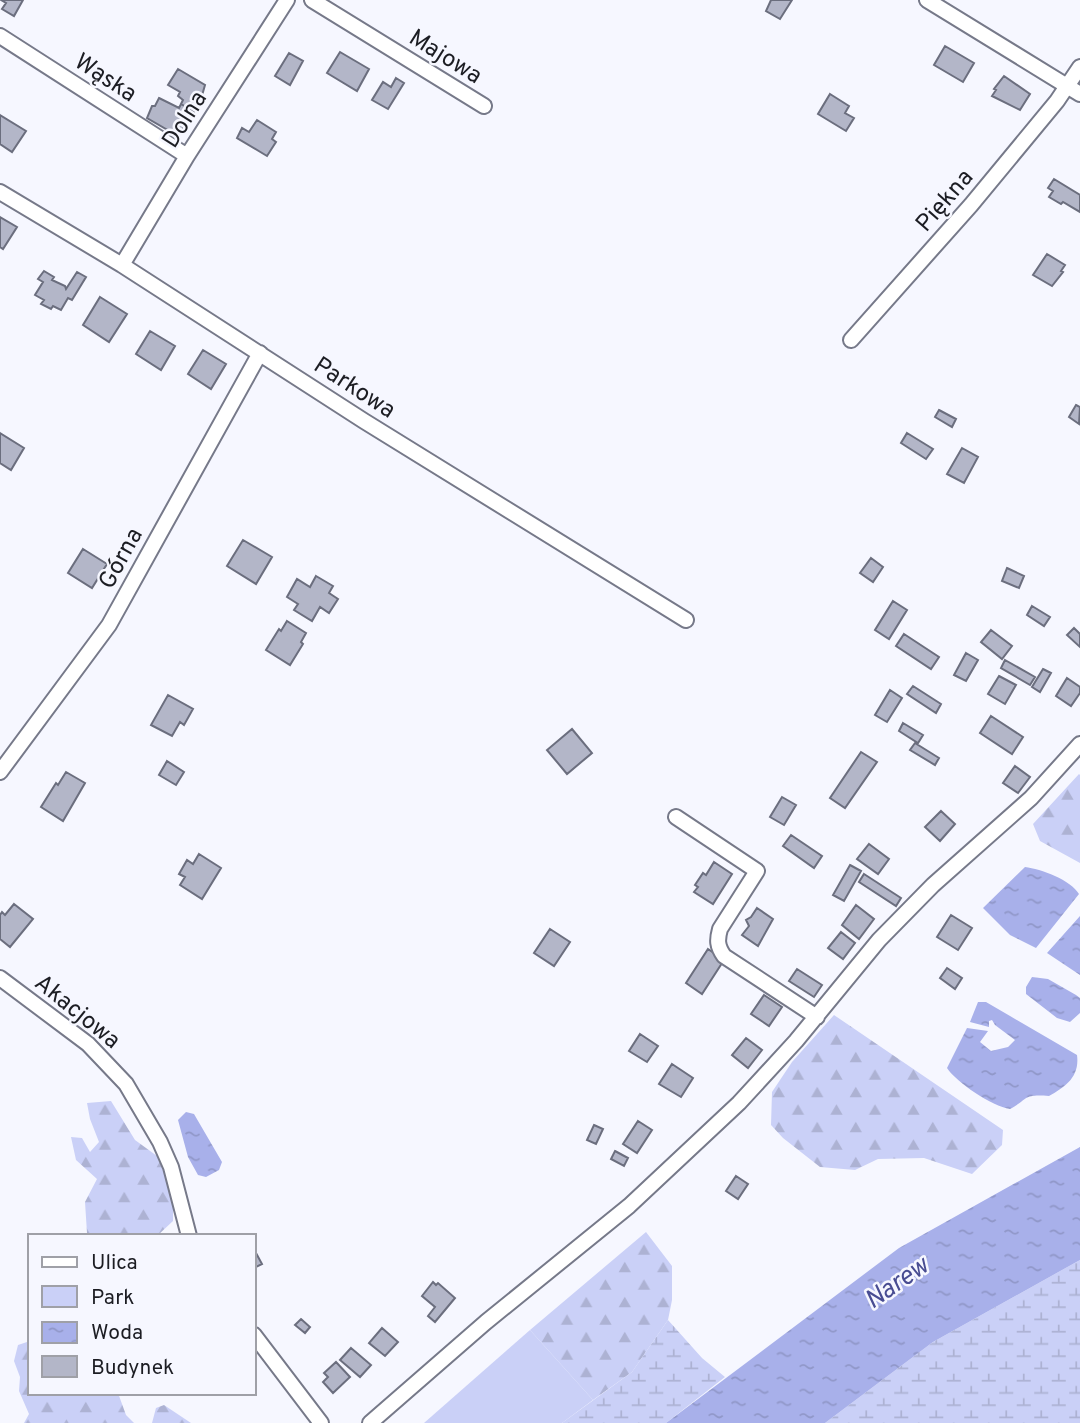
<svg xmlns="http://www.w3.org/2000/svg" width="1080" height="1423" viewBox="0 0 1080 1423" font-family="Overpass,sans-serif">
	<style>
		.green { fill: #cad0f7 }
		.forest { fill: url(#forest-firs) }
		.wetland { fill: url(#wetland-marsh) }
		.water { fill: url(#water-ripples) }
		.building { fill: #b3b6c8; stroke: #6b6e7e; stroke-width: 2 }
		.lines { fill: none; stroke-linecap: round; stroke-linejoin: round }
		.minor-casing { stroke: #767989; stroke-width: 18 }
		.minor { stroke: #fff; stroke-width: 14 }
		.labels { text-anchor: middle; stroke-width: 5; stroke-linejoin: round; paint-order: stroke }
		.street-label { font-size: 24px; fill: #1c1d23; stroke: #f6f7ff }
		.water-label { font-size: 26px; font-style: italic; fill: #484c92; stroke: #f6f7ff }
	</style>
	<defs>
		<pattern id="forest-firs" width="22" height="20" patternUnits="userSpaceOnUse" patternTransform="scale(1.75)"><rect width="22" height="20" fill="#cad0f7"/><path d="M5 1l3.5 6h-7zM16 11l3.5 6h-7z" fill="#adb2d3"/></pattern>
		<pattern id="wetland-marsh" width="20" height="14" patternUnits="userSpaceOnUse" patternTransform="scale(1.75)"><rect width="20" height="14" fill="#cad0f7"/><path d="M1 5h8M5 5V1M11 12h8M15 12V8" fill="none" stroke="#adb2d3"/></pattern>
		<pattern id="water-ripples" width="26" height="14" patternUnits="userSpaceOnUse" patternTransform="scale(1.75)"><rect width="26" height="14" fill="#a8b0ea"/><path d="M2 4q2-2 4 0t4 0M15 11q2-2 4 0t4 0" fill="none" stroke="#9097c8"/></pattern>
	</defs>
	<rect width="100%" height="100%" fill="#f6f7ff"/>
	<path class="green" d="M 530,1330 L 593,1400 L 562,1423 L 424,1423 Z"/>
	<path class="forest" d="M 1079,774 L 1080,775 L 1080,863 L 1040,841 L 1033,824 Z
		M 834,1015 L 1003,1130 L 1002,1145 L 972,1174 L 924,1158 L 878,1159 L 855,1170 L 820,1167 L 783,1138 L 771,1125 L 772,1092 L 792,1062 Z
		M 111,1101 L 135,1140 L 157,1156 L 173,1193 L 173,1221 L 157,1236 L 89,1236 L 87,1233 L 85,1202 L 97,1179 L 76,1160 L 71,1137 L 82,1138 L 90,1152 L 99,1142 L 90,1119 L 87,1103 Z
		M 646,1232 L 672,1266 L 672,1300 L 668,1320 L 632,1372 L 593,1400 L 530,1330 Z
		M 30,1341 L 30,1393 L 118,1393 L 126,1415 L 134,1423 L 24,1423 L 29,1414 L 19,1391 L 20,1377 L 14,1361 L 18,1345 Z
		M 164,1405 L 191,1423 L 152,1423 L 156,1408 Z"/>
	<path class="wetland" d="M 1080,1260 L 1080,1423 L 825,1423 L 933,1342 Z
		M 668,1320 L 702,1358 L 725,1377 L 666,1423 L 562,1423 L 632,1372 Z"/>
	<path class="water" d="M 1025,867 C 1041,869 1071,880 1079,894 L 1036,948 L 1010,935 L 983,908 Z
		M 1080,916 L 1080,975 L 1047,953 Z
		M 1032,977 L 1048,979 L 1076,995 L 1080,998 L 1080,1013 L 1070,1022 L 1057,1018 L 1026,994 L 1026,987 Z
		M 978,1002 L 986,1002 L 1077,1055 C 1080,1077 1065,1087 1049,1096 C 1022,1094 1029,1099 1010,1109 C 992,1106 957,1083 947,1068 L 967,1028 L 988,1031 L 980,1042 L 991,1051 L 1008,1047 L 1015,1040 L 995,1025 L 992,1020 L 989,1021 L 989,1027 L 970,1022 Z
		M 186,1112 L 194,1114 L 222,1162 L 219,1170 L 206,1177 L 198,1175 L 188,1157 L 178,1120 Z
		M 1080,1147 L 1080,1260 L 933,1342 L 825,1423 L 666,1423 L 899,1248 Z"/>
	<path class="building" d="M 1,0 L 23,0 L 14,16 L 2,9 L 6,3 Z
		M 771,0 L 792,0 L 780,19 L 766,11 Z
		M 945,46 L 974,63 L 963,82 L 934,65 Z
		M 340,52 L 369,69 L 357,91 L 327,73 Z
		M 289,53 L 303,61 L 290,85 L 275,76 Z
		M 178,69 L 205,85 L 201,99 L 194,112 L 181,104 L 183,100 L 178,96 L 180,92 L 168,85 Z
		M 1004,76 L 1030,94 L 1020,110 L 992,96 L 996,90 L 994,89 Z
		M 396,78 L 404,83 L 388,109 L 372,100 L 383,82 L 391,87 Z
		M 830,94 L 849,106 L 845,113 L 854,118 L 846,131 L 818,114 Z
		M 159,98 L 179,108 L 181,104 L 194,112 L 178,136 L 147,118 L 152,106 L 155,106 Z
		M 0,115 L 26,131 L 12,152 L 0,144 Z
		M 257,120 L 276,132 L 272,139 L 276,142 L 267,156 L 237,138 L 242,128 L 249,132 Z
		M 1054,179 L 1080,195 L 1080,212 L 1063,202 L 1061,204 L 1049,197 L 1053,191 L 1048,188 Z
		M 0,217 L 17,227 L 3,249 L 0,247 Z
		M 1047,254 L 1065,265 L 1061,271 L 1063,272 L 1052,286 L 1033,275 Z
		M 44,271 L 54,277 L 52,280 L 65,286 L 66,289 L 77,272 L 86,277 L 72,300 L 68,298 L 61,310 L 53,306 L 51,309 L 41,304 L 44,300 L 35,295 L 43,282 L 38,279 Z
		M 100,297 L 127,314 L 109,342 L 83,325 Z
		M 150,331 L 175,346 L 161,370 L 136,354 Z
		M 203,350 L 226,364 L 211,389 L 188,374 Z
		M 1076,405 L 1080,407 L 1079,424 L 1069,417 Z
		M 939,410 L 956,419 L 952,427 L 935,417 Z
		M 0,433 L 24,448 L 11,470 L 0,463 Z
		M 907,433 L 933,449 L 926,459 L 901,443 Z
		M 962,448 L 978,457 L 964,483 L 947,474 Z
		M 243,540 L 272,557 L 256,584 L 227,566 Z
		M 83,549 L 107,564 L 92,588 L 68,573 Z
		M 871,558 L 883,567 L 873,582 L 860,573 Z
		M 1007,568 L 1024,576 L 1019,588 L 1002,581 Z
		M 316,576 L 333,586 L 329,593 L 338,599 L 329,613 L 320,607 L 312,621 L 294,610 L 298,604 L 287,597 L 297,579 L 310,587 Z
		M 893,601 L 907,610 L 889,639 L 875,630 Z
		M 1032,606 L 1050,617 L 1044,626 L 1027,615 Z
		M 287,621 L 306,633 L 301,642 L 303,644 L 290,665 L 266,650 L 279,629 L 281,631 Z
		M 1074,628 L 1080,634 L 1080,647 L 1067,635 Z
		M 991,630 L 1012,646 L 1002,659 L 981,642 Z
		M 904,634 L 939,657 L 931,669 L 896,646 Z
		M 966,653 L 978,660 L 966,681 L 954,675 Z
		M 1005,660 L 1035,677 L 1030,685 L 1001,668 Z
		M 1043,669 L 1051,673 L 1040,692 L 1032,687 Z
		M 999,676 L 1016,685 L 1005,704 L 988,694 Z
		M 1067,678 L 1080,687 L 1080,693 L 1071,706 L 1056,696 Z
		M 913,686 L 941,704 L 936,713 L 907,694 Z
		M 890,690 L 902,698 L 887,722 L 875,715 Z
		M 168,695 L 193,709 L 184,725 L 180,722 L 172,736 L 151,725 Z
		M 991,716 L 1023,737 L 1012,754 L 980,733 Z
		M 903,723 L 923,735 L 918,743 L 899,731 Z
		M 572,729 L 592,753 L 567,774 L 547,750 Z
		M 915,743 L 939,758 L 935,765 L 910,750 Z
		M 861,752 L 877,762 L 845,808 L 830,798 Z
		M 167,761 L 184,772 L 176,785 L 159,775 Z
		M 1015,766 L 1030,777 L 1018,793 L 1003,783 Z
		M 66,772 L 85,783 L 63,821 L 41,807 L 56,783 L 58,785 Z
		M 782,797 L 796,805 L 784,825 L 770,817 Z
		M 941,811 L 955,824 L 940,841 L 925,827 Z
		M 791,835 L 822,856 L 814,868 L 783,846 Z
		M 869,844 L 889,859 L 878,874 L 857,859 Z
		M 199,854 L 221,868 L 202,899 L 180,885 L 185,877 L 179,874 L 187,860 L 193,864 Z
		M 714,862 L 732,874 L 713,904 L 694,892 L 698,887 L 695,885 L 703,873 L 706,875 Z
		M 850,865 L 861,871 L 844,901 L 833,895 Z
		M 864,874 L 901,898 L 896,906 L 859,882 Z
		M 14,904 L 33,919 L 10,947 L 0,939 L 0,915 L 2,912 L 5,915 Z
		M 856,905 L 874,919 L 859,939 L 842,925 Z
		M 757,908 L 773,919 L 758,946 L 742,935 L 749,926 L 746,920 L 751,917 Z
		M 951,915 L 972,928 L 958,950 L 937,937 Z
		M 550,929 L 570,942 L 554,966 L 534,953 Z
		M 841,932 L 855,943 L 843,959 L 828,948 Z
		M 708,949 L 724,960 L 702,994 L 686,983 Z
		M 947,968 L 962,978 L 955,989 L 940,978 Z
		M 797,969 L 822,985 L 814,997 L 789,981 Z
		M 764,995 L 782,1007 L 769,1026 L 751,1014 Z
		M 640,1034 L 658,1046 L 647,1062 L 629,1051 Z
		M 746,1038 L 762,1050 L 748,1068 L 732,1055 Z
		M 672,1064 L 693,1078 L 681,1097 L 659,1084 Z
		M 638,1121 L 652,1130 L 637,1153 L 623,1144 Z
		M 594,1125 L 603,1129 L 596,1144 L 587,1140 Z
		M 615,1151 L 628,1158 L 624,1166 L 611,1159 Z
		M 736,1176 L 748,1184 L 738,1199 L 726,1191 Z
		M 256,1253 L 262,1264 L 254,1268 L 254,1254 Z
		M 433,1282 L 436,1285 L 438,1283 L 455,1298 L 435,1322 L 428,1316 L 435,1307 L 422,1296 Z
		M 301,1319 L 310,1327 L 305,1333 L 295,1325 Z
		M 382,1328 L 398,1342 L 385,1356 L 369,1343 Z
		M 351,1348 L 371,1365 L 360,1377 L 340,1360 Z
		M 336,1362 L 350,1377 L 333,1393 L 323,1382 L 328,1377 L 324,1373 Z"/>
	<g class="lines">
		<defs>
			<path id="minor" d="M 312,0 L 484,106
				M 927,0 L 1080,94
				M 0,36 L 187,156
				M 0,192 L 122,265 L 364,421 L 686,620
				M 122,265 L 187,156 L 287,0
				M 851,340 L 971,205 L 1057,101 L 1080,67
				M 0,772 L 109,625 L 260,353
				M 676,817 L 757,871 L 720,929 C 717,940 717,946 724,956 L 817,1017
				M 0,978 L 88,1044 L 126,1084 L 160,1142 L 171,1167 L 189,1236
				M 254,1335 L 321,1423
				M 370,1423 L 486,1322 L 629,1206 L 739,1103 L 796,1041 L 879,940 L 933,885 L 1031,798 L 1080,744"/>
		</defs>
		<use href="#minor" class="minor-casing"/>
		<use href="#minor" class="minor"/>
	</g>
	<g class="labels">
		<g class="street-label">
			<text transform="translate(446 56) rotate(32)" y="8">Majowa</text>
			<text transform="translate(106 77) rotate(33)" y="8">Wąska</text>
			<text transform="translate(184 119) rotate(-58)" y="8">Dolna</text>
			<text transform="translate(944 200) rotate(-49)" y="8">Piękna</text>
			<text transform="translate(355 387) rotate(33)" y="8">Parkowa</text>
			<text transform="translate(120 558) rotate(-61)" y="8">Górna</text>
			<text transform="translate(78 1011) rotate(39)" y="8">Akacjowa</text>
		</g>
		<g class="water-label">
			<text transform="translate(896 1282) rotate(-35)" y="9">Narew</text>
		</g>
	</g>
	<rect x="28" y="1234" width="228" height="161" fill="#f6f7ff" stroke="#9fa0a7" stroke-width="2"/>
	<rect x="42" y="1257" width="35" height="10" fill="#ffffff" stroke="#9fa0a7" stroke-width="2"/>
	<text x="91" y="1269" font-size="21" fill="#1c1d23">Ulica</text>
	<rect x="42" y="1286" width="35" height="21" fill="#cad0f7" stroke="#9fa0a7" stroke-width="2"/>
	<text x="91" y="1304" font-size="21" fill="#1c1d23">Park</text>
	<rect x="42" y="1322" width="35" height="21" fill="url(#water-ripples)" stroke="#9fa0a7" stroke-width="2"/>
	<text x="91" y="1339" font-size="21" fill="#1c1d23">Woda</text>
	<rect x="42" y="1356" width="35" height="21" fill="#b3b6c8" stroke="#9fa0a7" stroke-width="2"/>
	<text x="91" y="1374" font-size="21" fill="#1c1d23">Budynek</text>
</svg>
